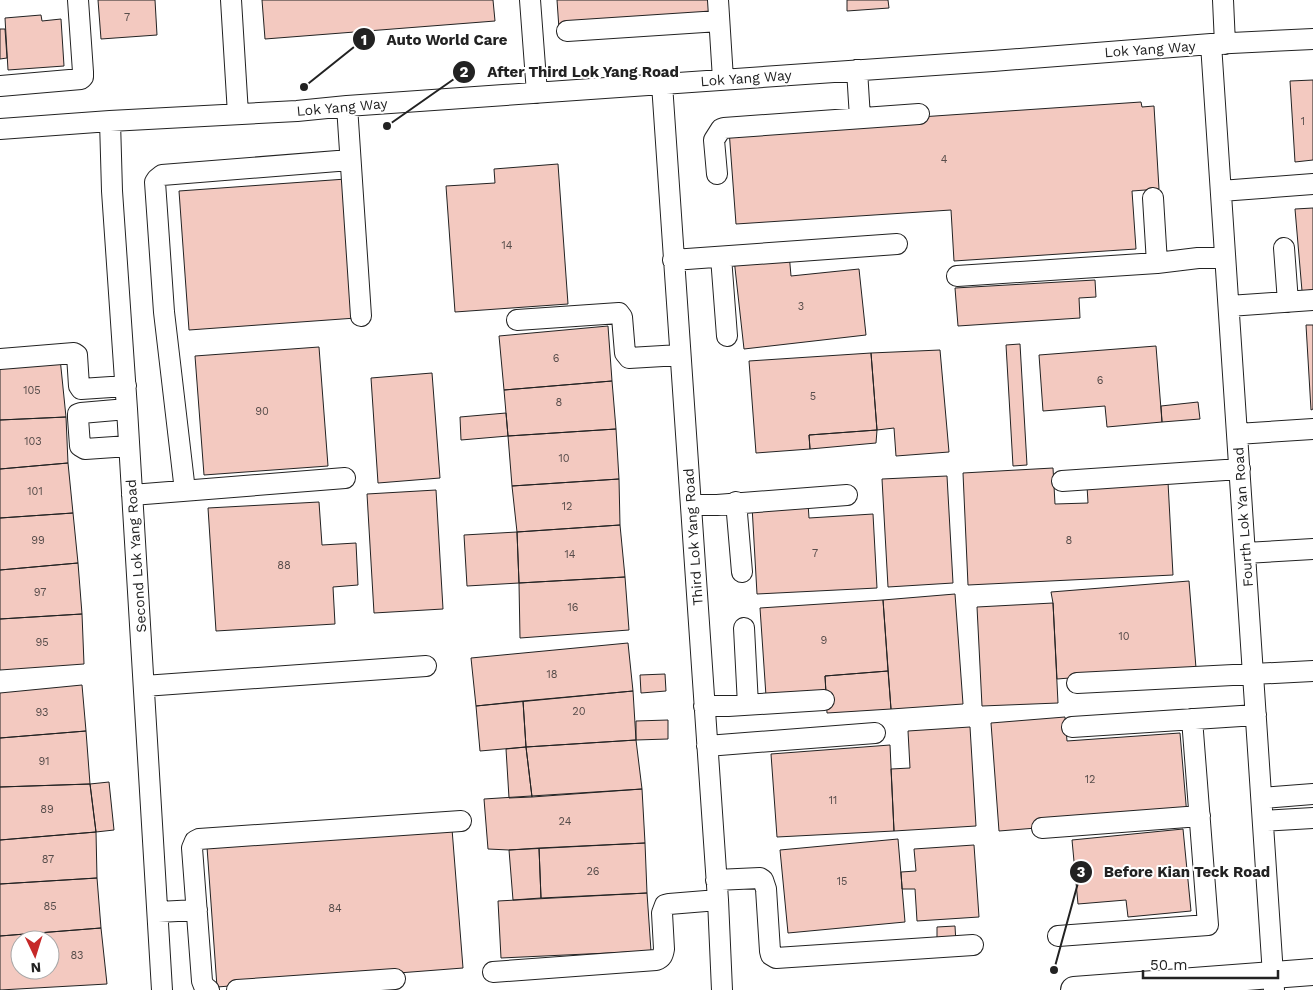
<svg xmlns="http://www.w3.org/2000/svg" width="1313" height="990" viewBox="0 0 1313 990" font-family="'Work Sans',sans-serif">
	<style>
		.building { fill: #f3c9c0; stroke: #222; fill-rule: evenodd }
		.lines { fill: none; stroke-linecap: round; stroke-linejoin: round }
		.minor-casing { stroke: #222; stroke-width: 22 }
		.major-casing { stroke: #222; stroke-width: 28 }
		.minor { stroke: #fff; stroke-width: 20 }
		.major { stroke: #fff; stroke-width: 26 }
		.labels { text-anchor: middle; stroke-width: 4; stroke-linejoin: round; paint-order: stroke }
		.number-label { font-size: 11px; fill: #564c4a }
		.street-label { font-size: 14px; fill: #222; stroke: #fff }
		.leader { fill: none; stroke: #222; stroke-width: 2 }
		.callout-dot { fill: #222; stroke: #fff; stroke-width: 2 }
		.mark-label { font-size: 15px; text-anchor: middle; font-weight: bold; fill: #fff }
		.callout-label { font-size: 15px; text-anchor: middle; font-weight: bold; fill: #222; stroke: #fff; stroke-width: 4; stroke-linejoin: round; paint-order: stroke }
	</style>
	<rect width="100%" height="100%" fill="#fff"/>
	<path class="building" d="M 98,0 L 155,0 L 157,35 L 101,39 Z
		M 262,0 L 493,0 L 495,21 L 265,39 Z
		M 557,0 L 710,0 L 711,18 L 559,29 Z
		M 847,0 L 888,0 L 889,8 L 847,11 Z
		M 41,15 L 42,21 L 61,19 L 64,66 L 8,70 L 5,18 Z
		M 0,29 L 5,29 L 7,58 L 0,59 Z
		M 1313,80 L 1313,160 L 1295,162 L 1290,81 Z
		M 1141,102 L 1142,107 L 1154,106 L 1159,189 L 1132,191 L 1136,249 L 954,261 L 951,210 L 736,224 L 729,130 Z
		M 558,164 L 568,304 L 455,312 L 446,186 L 495,183 L 494,169 Z
		M 346,179 L 356,318 L 189,330 L 179,191 Z
		M 1313,208 L 1313,290 L 1302,291 L 1295,209 Z
		M 789,253 L 791,276 L 859,269 L 866,335 L 744,349 L 734,259 Z
		M 1095,280 L 1096,297 L 1079,298 L 1080,318 L 958,326 L 955,288 Z
		M 1306,325 L 1313,325 L 1313,409 L 1311,410 Z
		M 608,326 L 612,381 L 504,390 L 499,336 Z
		M 1020,344 L 1027,465 L 1013,466 L 1006,345 Z
		M 1156,346 L 1162,422 L 1107,427 L 1105,406 L 1043,411 L 1039,355 Z
		M 319,347 L 328,466 L 204,475 L 195,356 Z
		M 940,350 L 949,452 L 896,456 L 894,428 L 877,430 L 871,353 Z
		M 871,353 L 877,430 L 809,435 L 810,449 L 756,453 L 749,361 Z
		M 60,358 L 66,417 L 0,420 L 0,363 Z
		M 432,373 L 440,478 L 378,483 L 371,378 Z
		M 612,381 L 616,429 L 508,436 L 504,390 Z
		M 1198,402 L 1200,419 L 1162,422 L 1161,406 Z
		M 506,413 L 508,436 L 461,440 L 460,417 Z
		M 66,417 L 68,463 L 0,469 L 0,420 Z
		M 616,429 L 619,479 L 512,486 L 508,436 Z
		M 877,430 L 876,443 L 810,449 L 809,435 Z
		M 68,463 L 73,513 L 0,518 L 0,469 Z
		M 1053,468 L 1055,504 L 1088,503 L 1087,486 L 1168,482 L 1173,575 L 968,585 L 963,473 Z
		M 947,476 L 953,583 L 888,587 L 882,479 Z
		M 619,479 L 620,525 L 517,532 L 512,486 Z
		M 436,490 L 443,609 L 374,613 L 367,494 Z
		M 319,502 L 322,545 L 356,543 L 358,585 L 333,587 L 335,624 L 216,631 L 208,508 Z
		M 808,503 L 809,518 L 873,514 L 877,588 L 757,594 L 752,506 Z
		M 73,513 L 78,563 L 0,570 L 0,518 Z
		M 620,525 L 625,577 L 519,583 L 517,532 Z
		M 517,532 L 519,583 L 467,586 L 464,535 Z
		M 78,563 L 82,614 L 0,619 L 0,570 Z
		M 625,577 L 629,630 L 520,638 L 519,583 Z
		M 1189,581 L 1196,668 L 1057,679 L 1053,603 L 1051,592 Z
		M 955,594 L 963,704 L 891,709 L 883,600 Z
		M 883,600 L 888,671 L 825,676 L 826,692 L 766,696 L 760,608 Z
		M 1053,603 L 1058,703 L 982,706 L 977,607 Z
		M 82,614 L 84,664 L 0,670 L 0,619 Z
		M 628,643 L 633,691 L 476,706 L 471,658 Z
		M 888,671 L 891,709 L 827,713 L 825,676 Z
		M 665,674 L 666,691 L 641,693 L 640,675 Z
		M 82,685 L 86,731 L 0,738 L 0,693 Z
		M 633,691 L 636,740 L 526,747 L 523,701 Z
		M 523,701 L 526,747 L 480,751 L 476,706 Z
		M 1065,717 L 1067,741 L 1180,733 L 1187,816 L 999,831 L 991,723 Z
		M 668,720 L 668,739 L 636,740 L 636,721 Z
		M 970,727 L 976,826 L 894,831 L 891,769 L 910,768 L 908,731 Z
		M 86,731 L 90,784 L 0,787 L 0,738 Z
		M 636,740 L 642,789 L 532,797 L 526,747 Z
		M 890,745 L 894,831 L 777,837 L 771,754 Z
		M 526,747 L 532,797 L 509,798 L 506,749 Z
		M 109,782 L 114,830 L 96,832 L 90,784 Z
		M 90,784 L 96,832 L 0,840 L 0,787 Z
		M 642,789 L 645,843 L 509,850 L 488,849 L 484,799 Z
		M 452,829 L 463,968 L 217,987 L 207,847 Z
		M 1183,829 L 1191,911 L 1128,917 L 1126,900 L 1078,904 L 1072,840 Z
		M 96,832 L 97,878 L 0,884 L 0,840 Z
		M 898,839 L 905,922 L 788,933 L 780,850 Z
		M 645,843 L 647,893 L 541,898 L 539,848 Z
		M 974,845 L 979,917 L 917,921 L 915,889 L 902,889 L 901,872 L 916,871 L 914,849 Z
		M 539,848 L 541,898 L 513,900 L 509,850 Z
		M 97,878 L 101,928 L 0,936 L 0,884 Z
		M 647,893 L 651,951 L 501,958 L 498,901 Z
		M 955,926 L 956,944 L 937,944 L 937,927 Z
		M 101,928 L 107,984 L 0,990 L 0,936 ZM 20,940 L 50,940 L 50,970 L 20,970 Z"/>
	<g class="lines">
		<defs>
			<path id="minor" d="M 231,0 L 238,114
				M 530,0 L 537,93
				M 718,0 L 723,79
				M 1223,0 L 1225,44
				M 567,31 L 719,21
				M 1211,44 L 1274,990
				M 857,70 L 860,118
				M 662,84 L 718,900 L 722,990
				M 0,86 L 81,79 L 83,77 L 83,72 L 78,0
				M 347,106 L 361,316
				M 110,121 L 112,191 L 127,409 L 162,990
				M 0,129 L 110,121 L 297,111 L 347,106 L 993,61 L 1211,44 L 1313,39
				M 717,174 L 714,140 L 721,129 L 724,128 L 919,114
				M 1221,191 L 1313,184
				M 1153,198 L 1157,263
				M 1284,248 L 1288,302
				M 721,257 L 727,336
				M 673,260 L 897,244
				M 957,276 L 1157,263 L 1198,258 L 1225,258
				M 1229,306 L 1313,300
				M 517,320 L 619,313 L 622,317 L 625,353 L 629,358 L 680,355
				M 0,359 L 74,353 L 77,355 L 79,386 L 81,389 L 126,386
				M 127,409 L 81,413 L 78,414 L 78,418 L 80,446 L 85,449 L 129,446
				M 1237,434 L 1313,429
				M 1062,481 L 1240,469
				M 185,491 L 164,312 L 155,182 L 157,179 L 162,175 L 350,160
				M 132,495 L 345,478
				M 736,502 L 742,572
				M 691,505 L 717,505 L 847,495
				M 1245,553 L 1313,549
				M 744,628 L 748,705
				M 1077,683 L 1313,671
				M 144,686 L 426,666
				M 704,706 L 728,706 L 824,700
				M 1072,727 L 1256,715
				M 707,746 L 875,733
				M 1262,798 L 1313,794
				M 1263,821 L 1313,818
				M 1042,828 L 1200,816
				M 716,880 L 760,878 L 763,880 L 766,889 L 770,951 L 771,955 L 776,958 L 973,945
				M 158,912 L 197,910
				M 1058,936 L 1208,925 L 1192,719
				M 493,972 L 656,960 C 662,958 663,955 664,949 L 662,913 L 665,905 L 669,904 L 718,900
				M 209,990 L 204,986 L 202,981 L 192,848 L 195,841 L 199,839 L 461,821
				M 237,990 L 395,979"/>
			<path id="major" d="M 1074,990 L 1313,972"/>
		</defs>
		<use href="#minor" class="minor-casing"/>
		<use href="#major" class="major-casing"/>
		<use href="#minor" class="minor"/>
		<use href="#major" class="major"/>
	</g>
	<g class="labels">
		<g class="number-label">
			<text x="127" y="21">7</text>
			<text x="1303" y="125">1</text>
			<text x="944" y="163">4</text>
			<text x="507" y="249">14</text>
			<text x="801" y="310">3</text>
			<text x="556" y="362">6</text>
			<text x="1100" y="384">6</text>
			<text x="32" y="394">105</text>
			<text x="813" y="400">5</text>
			<text x="559" y="406">8</text>
			<text x="262" y="415">90</text>
			<text x="33" y="445">103</text>
			<text x="564" y="462">10</text>
			<text x="35" y="495">101</text>
			<text x="567" y="510">12</text>
			<text x="38" y="544">99</text>
			<text x="1069" y="544">8</text>
			<text x="815" y="557">7</text>
			<text x="570" y="558">14</text>
			<text x="284" y="569">88</text>
			<text x="40" y="596">97</text>
			<text x="573" y="611">16</text>
			<text x="1124" y="640">10</text>
			<text x="824" y="644">9</text>
			<text x="42" y="646">95</text>
			<text x="552" y="678">18</text>
			<text x="579" y="715">20</text>
			<text x="42" y="716">93</text>
			<text x="44" y="765">91</text>
			<text x="1090" y="783">12</text>
			<text x="833" y="804">11</text>
			<text x="47" y="813">89</text>
			<text x="565" y="825">24</text>
			<text x="48" y="863">87</text>
			<text x="593" y="875">26</text>
			<text x="842" y="885">15</text>
			<text x="50" y="910">85</text>
			<text x="335" y="912">84</text>
			<text x="77" y="959">83</text>
		</g>
		<g class="street-label">
			<text transform="translate(1150 49) rotate(-4)" y="5">Lok Yang Way</text>
			<text transform="translate(746 78) rotate(-4)" y="5">Lok Yang Way</text>
			<text transform="translate(342 107) rotate(-5)" y="5">Lok Yang Way</text>
			<text transform="translate(1243 517) rotate(-94)" y="5">Fourth Lok Yan Road</text>
			<text transform="translate(693 537) rotate(-94)" y="5">Third Lok Yang Road</text>
			<text transform="translate(136 556) rotate(-94)" y="5">Second Lok Yang Road</text>
		</g>
	</g>
	<path class="leader" d="M304 87L364 39M387 126L464 72M1054 970L1081 872"/>
	<g class="callout-dot">
		<circle cx="304" cy="87" r="5"/>
		<circle cx="387" cy="126" r="5"/>
		<circle cx="1054" cy="970" r="5"/>
		<circle cx="364" cy="39" r="12"/>
		<circle cx="464" cy="72" r="12"/>
		<circle cx="1081" cy="872" r="12"/>
	</g>
	<g class="mark-label">
		<text x="364" y="45">1</text>
		<text x="464" y="77">2</text>
		<text x="1081" y="877">3</text>
	</g>
	<g class="callout-label">
		<text x="447" y="45">Auto World Care</text>
		<text x="583" y="77">After Third Lok Yang Road</text>
		<text x="1187" y="877">Before Kian Teck Road</text>
	</g>
	<g transform="translate(35 955) rotate(176)"><circle r="24" fill="#ffffff" stroke="#a7a7a7"/>
	<path d="M0-4L9 19L0 12L-9 19Z" fill="#c62828"/>
	<text y="-8" font-size="14" font-weight="bold" text-anchor="middle" fill="#222222">N</text>
	</g>
	<path d="M1143 970v8h135v-8" fill="none" stroke="#222222" stroke-width="2.5"/>
	<text x="1150" y="970" font-size="15" fill="#222222" stroke="#ffffff" stroke-width="4" paint-order="stroke">50 m</text>
</svg>
